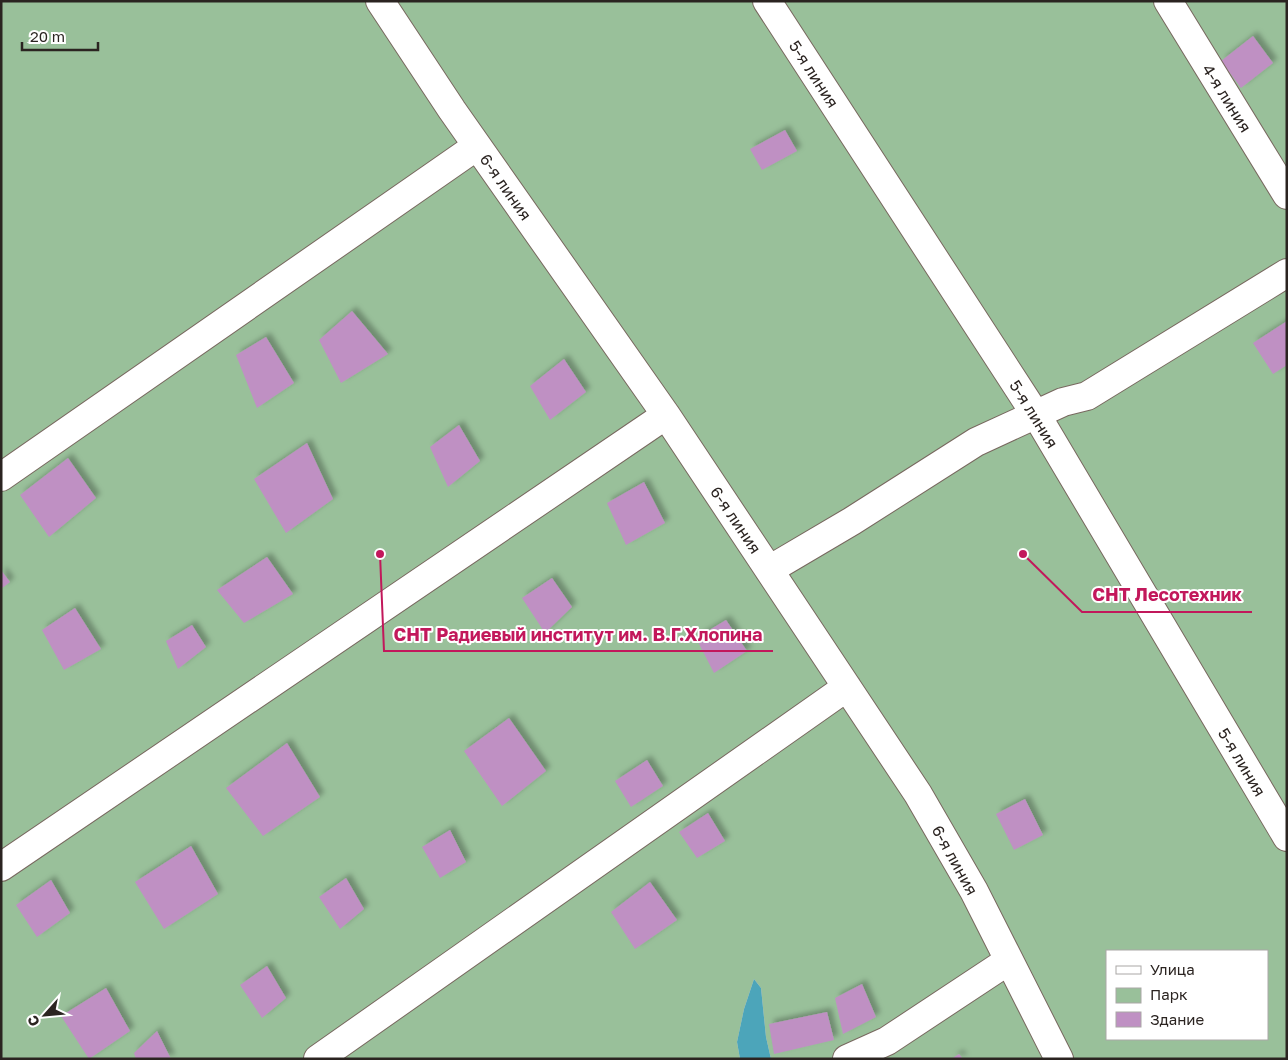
<svg xmlns="http://www.w3.org/2000/svg" width="1288" height="1060" viewBox="0 0 1288 1060" font-family="'Golos Text',sans-serif">
	<style>
		.green { fill: #99c09a; fill-rule: evenodd }
		.water { fill: #4ca5ba }
		.building { fill: #bf90c3; filter: url(#shadow) }
		.lines { fill: none; stroke-linecap: round; stroke-linejoin: round }
		.minor-casing { stroke: #78685f; stroke-width: 30 }
		.minor { stroke: #fff; stroke-width: 28 }
		.labels { text-anchor: middle; stroke-width: 4; stroke-linejoin: round; paint-order: stroke }
		.street-label { font-size: 16px; fill: #2b2421; stroke: #fff }
		.leader { fill: none; stroke: #c2185b; stroke-width: 2 }
		.callout-dot { fill: #c2185b; stroke: #fff; stroke-width: 2 }
		.callout-label { font-size: 18px; text-anchor: middle; font-weight: bold; fill: #c2185b; stroke: #fff; stroke-width: 4; stroke-linejoin: round; paint-order: stroke }
	</style>
	<defs>
		<filter id="shadow"><feDropShadow dx="4.5" dy="-4.5" stdDeviation="2.5" flood-color="#0004"/></filter>
	</defs>
	<rect width="100%" height="100%" fill="#eddbd0"/>
	<path class="green" d="M 1,1 L 1287,1 L 1287,1059 L 771,1059 L 766,1037 L 761,988 L 754,979 L 744,1009 L 737,1042 L 740,1059 L 1,1059 ZM 1107,951 L 1267,951 L 1267,1039 L 1107,1039 Z"/>
	<path class="water" d="M 754,979 L 761,988 L 766,1037 L 771,1059 L 740,1059 L 737,1042 L 744,1009 Z"/>
	<path class="building" d="M 1253,36 L 1273,63 L 1241,88 L 1221,61 Z
		M 785,130 L 797,151 L 762,170 L 750,149 Z
		M 352,311 L 388,354 L 341,383 L 319,340 Z
		M 1287,321 L 1287,365 L 1273,374 L 1253,343 Z
		M 266,337 L 294,383 L 257,408 L 236,355 Z
		M 564,359 L 586,392 L 550,420 L 530,386 Z
		M 459,425 L 480,461 L 448,487 L 430,447 Z
		M 307,443 L 333,499 L 286,533 L 254,479 Z
		M 68,458 L 96,498 L 49,537 L 20,495 Z
		M 644,482 L 665,523 L 626,545 L 607,503 Z
		M 267,557 L 293,594 L 244,623 L 217,590 Z
		M 1,570 L 10,582 L 1,589 Z
		M 552,578 L 572,607 L 545,633 L 522,598 Z
		M 75,608 L 101,649 L 64,670 L 42,630 Z
		M 726,620 L 747,651 L 714,673 L 696,638 Z
		M 192,625 L 206,647 L 178,669 L 166,641 Z
		M 509,718 L 546,771 L 502,806 L 464,751 Z
		M 287,743 L 320,797 L 263,836 L 226,788 Z
		M 647,760 L 663,786 L 631,807 L 615,781 Z
		M 1025,799 L 1043,835 L 1014,850 L 996,814 Z
		M 708,813 L 725,841 L 697,858 L 679,832 Z
		M 450,830 L 466,862 L 440,878 L 422,847 Z
		M 191,846 L 218,894 L 164,929 L 135,882 Z
		M 346,878 L 364,909 L 340,929 L 319,897 Z
		M 51,880 L 70,913 L 37,937 L 16,905 Z
		M 650,882 L 677,920 L 635,949 L 611,912 Z
		M 267,966 L 286,998 L 262,1018 L 240,985 Z
		M 862,984 L 876,1017 L 843,1034 L 835,998 Z
		M 106,988 L 130,1031 L 89,1059 L 61,1016 Z
		M 827,1012 L 834,1040 L 774,1054 L 769,1024 Z
		M 157,1031 L 171,1059 L 136,1059 L 134,1053 Z
		M 959,1054 L 963,1059 L 951,1059 Z"/>
	<g class="lines">
		<defs>
			<path id="minor" d="M 380,1 L 452,110 L 666,415 L 918,794 L 974,891 L 1059,1059
				M 767,1 L 1043,426 L 1287,837
				M 1168,1 L 1287,195
				M 1,477 L 477,146
				M 769,570 L 852,521 L 976,442 L 1063,402 L 1087,396 L 1287,273
				M 1,867 L 666,415
				M 318,1059 L 847,687
				M 847,1059 L 887,1041 L 1008,961"/>
		</defs>
		<use href="#minor" class="minor-casing"/>
		<use href="#minor" class="minor"/>
	</g>
	<g class="labels">
		<g class="street-label">
			<text transform="translate(814 74) rotate(57)" y="6">5-я линия</text>
			<text transform="translate(1227 98) rotate(58)" y="6">4-я линия</text>
			<text transform="translate(506 187) rotate(55)" y="6">6-я линия</text>
			<text transform="translate(1034 414) rotate(58)" y="6">5-я линия</text>
			<text transform="translate(736 520) rotate(56)" y="6">6-я линия</text>
			<text transform="translate(1242 762) rotate(59)" y="6">5-я линия</text>
			<text transform="translate(955 860) rotate(61)" y="6">6-я линия</text>
		</g>
	</g>
	<path class="leader" d="M1023 554L1082 612H1252M380 554L384 651H773"/>
	<g class="callout-dot">
		<circle cx="1023" cy="554" r="5"/>
		<circle cx="380" cy="554" r="5"/>
	</g>
	<g class="callout-label">
		<text x="1167" y="601">СНТ Лесотехник</text>
		<text x="578" y="641">СНТ Радиевый институт им. В.Г.Хлопина</text>
	</g>
	<rect width="1288" height="1060" fill="none" stroke="#2b2421" stroke-width="5"/>
	<rect x="1106" y="950" width="162" height="90" fill="#ffffff" stroke="#aaa7a6"/>
	<rect x="1116" y="966" width="25" height="8" fill="#ffffff" stroke="#aaa7a6"/>
	<text x="1150" y="975" font-size="15" fill="#2b2421">Улица</text>
	<rect x="1116" y="988" width="25" height="15" fill="#99c09a" stroke="#aaa7a6"/>
	<text x="1150" y="1000" font-size="15" fill="#2b2421">Парк</text>
	<rect x="1116" y="1012" width="25" height="15" fill="#bf90c3" stroke="#aaa7a6"/>
	<text x="1150" y="1025" font-size="15" fill="#2b2421">Здание</text>
	<g transform="translate(45 1015) rotate(243)" stroke="#ffffff" stroke-width="4" paint-order="stroke">
	<path d="M0-4L9 19L0 12L-9 19Z" fill="#2b2421"/>
	<text y="-8" font-size="14" font-weight="bold" text-anchor="middle" fill="#2b2421">С</text>
	</g>
	<path d="M22 42v8h76v-8" fill="none" stroke="#2b2421" stroke-width="2.5"/>
	<text x="30" y="42" font-size="15" fill="#2b2421" stroke="#ffffff" stroke-width="4" paint-order="stroke">20 m</text>
</svg>
